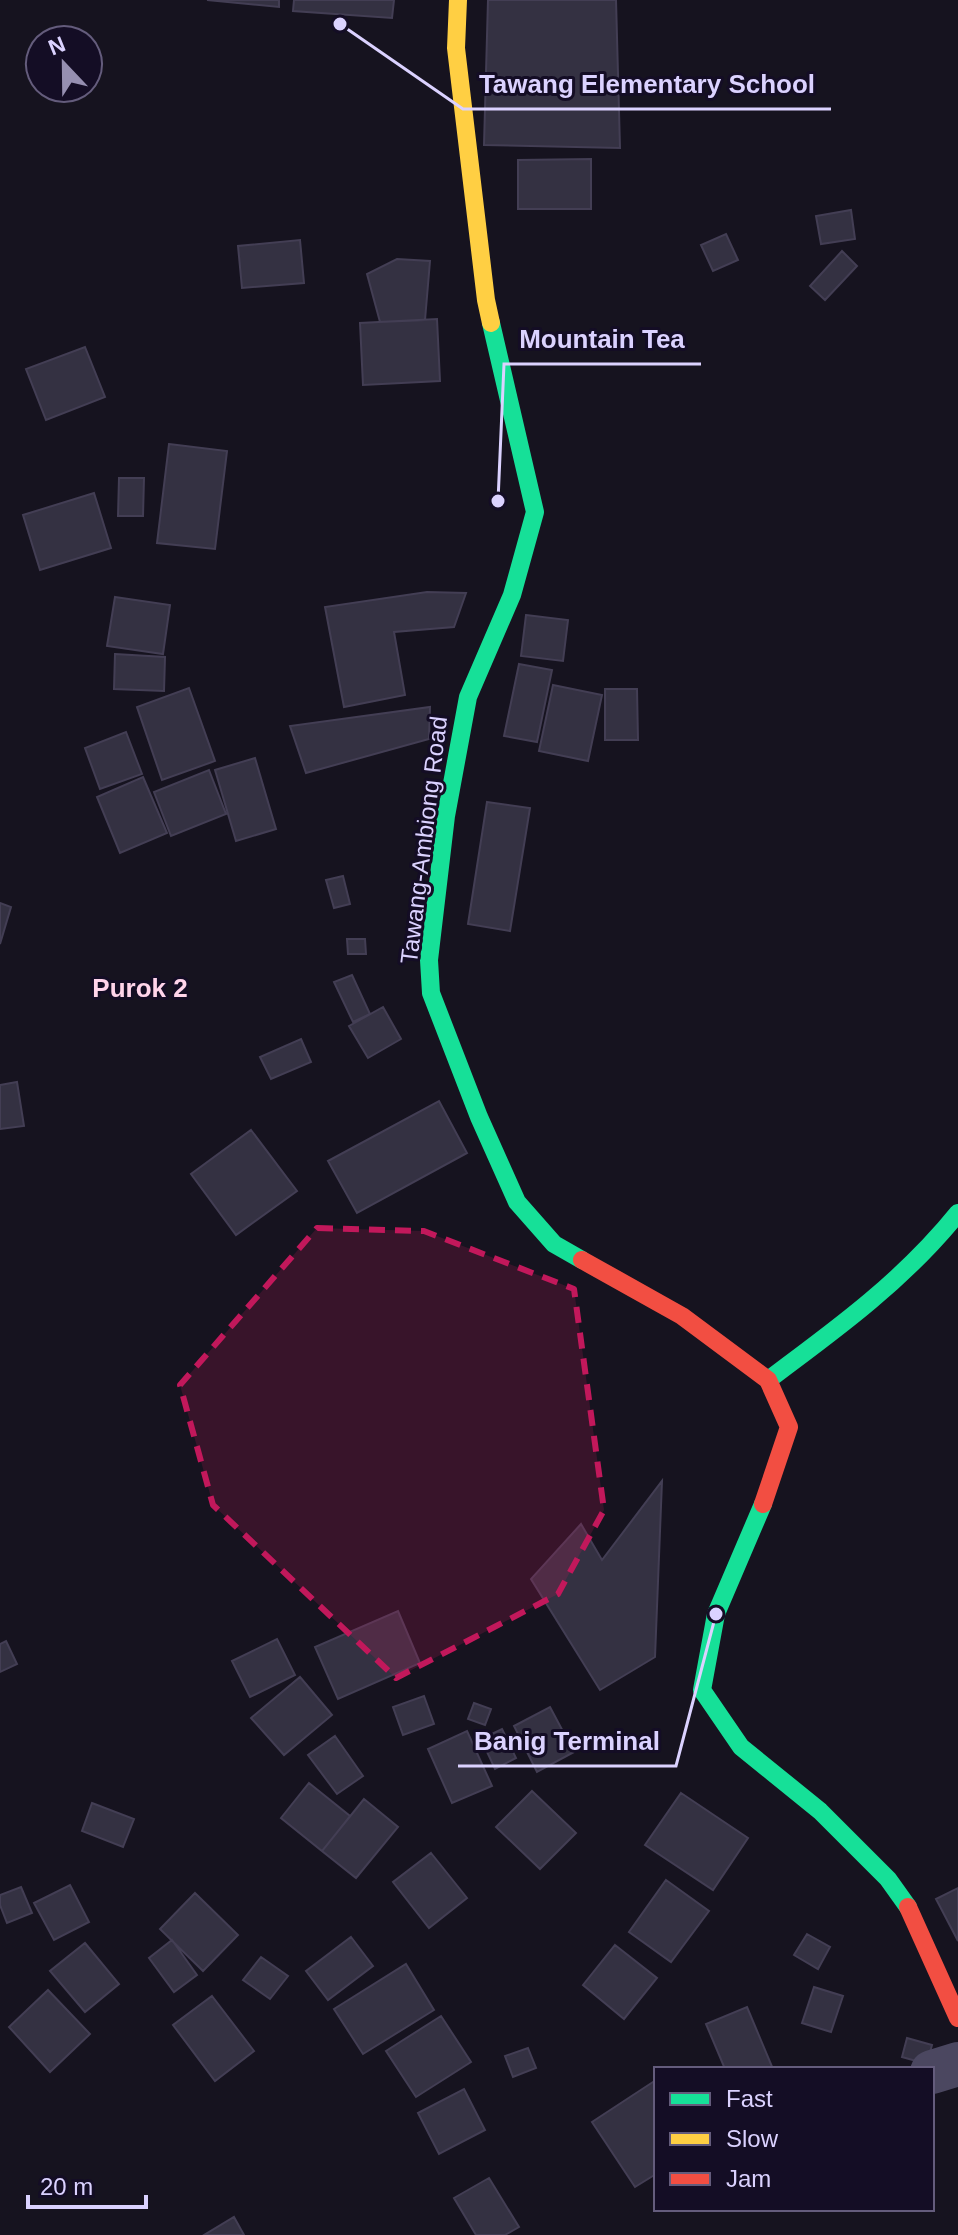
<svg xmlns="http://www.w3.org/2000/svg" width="958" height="2235" viewBox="0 0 958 2235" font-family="Arial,sans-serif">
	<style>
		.building { fill: #343142; stroke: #433e54; stroke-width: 2 }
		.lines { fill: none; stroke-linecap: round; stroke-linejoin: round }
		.street { stroke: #4b4760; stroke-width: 44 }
		.fast { stroke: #16e098; stroke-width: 18 }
		.slow { stroke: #ffcf43; stroke-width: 18 }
		.jam { stroke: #f24e42; stroke-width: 18 }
		.marked { fill: #c2185b; fill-opacity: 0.2; stroke: #c2185b; stroke-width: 6; stroke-dasharray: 16 10; stroke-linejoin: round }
		.labels { text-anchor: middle; stroke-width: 6; stroke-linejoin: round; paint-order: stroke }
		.street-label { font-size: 24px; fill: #dbd2ff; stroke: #140d25 }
		.neighbourhood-label { font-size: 26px; font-weight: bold; fill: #ffd4eb; stroke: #140d25 }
		.leader { fill: none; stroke: #dbd2ff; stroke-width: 3 }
		.callout-dot { fill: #dbd2ff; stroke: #140d25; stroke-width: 3 }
		.callout-label { font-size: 26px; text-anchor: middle; font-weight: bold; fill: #dbd2ff; stroke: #140d25; stroke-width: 6; stroke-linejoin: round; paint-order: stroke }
	</style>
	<rect width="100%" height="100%" fill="#16131f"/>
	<path class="building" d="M 207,0 L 279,0 L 279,7 Z
		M 294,0 L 394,0 L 392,18 L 293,11 Z
		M 488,0 L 616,0 L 620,148 L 484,145 Z
		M 591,159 L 591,209 L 518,209 L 518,160 Z
		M 851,210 L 855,239 L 821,244 L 816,216 Z
		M 726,234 L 738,260 L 713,271 L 701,245 Z
		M 300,240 L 304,283 L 242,288 L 238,246 Z
		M 842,251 L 857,266 L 825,300 L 810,286 Z
		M 397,259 L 430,261 L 425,320 L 380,322 L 367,274 Z
		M 437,319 L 440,381 L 363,385 L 360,323 Z
		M 85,347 L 105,397 L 46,420 L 26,369 Z
		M 169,444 L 227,451 L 215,549 L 157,543 Z
		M 119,478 L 144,478 L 143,516 L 118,516 Z
		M 94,493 L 111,548 L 40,570 L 23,515 Z
		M 427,592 L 466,593 L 454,627 L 394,632 L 405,695 L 344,707 L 325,607 Z
		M 115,597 L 170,605 L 163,654 L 107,646 Z
		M 526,615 L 568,620 L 563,661 L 521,656 Z
		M 115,654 L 165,657 L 164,691 L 114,689 Z
		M 519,664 L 552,670 L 537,742 L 504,736 Z
		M 553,685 L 602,695 L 588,761 L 539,751 Z
		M 189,688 L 215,761 L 162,780 L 137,707 Z
		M 605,689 L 637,689 L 638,740 L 605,740 Z
		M 430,707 L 429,739 L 306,773 L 290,726 Z
		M 126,732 L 142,774 L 100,789 L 85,748 Z
		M 255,758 L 276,829 L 236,841 L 215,770 Z
		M 209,770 L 226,814 L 171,836 L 154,792 Z
		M 143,777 L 167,833 L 120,853 L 97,797 Z
		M 487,802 L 530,808 L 510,931 L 468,924 Z
		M 343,876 L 350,904 L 334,908 L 326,880 Z
		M 0,903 L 11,907 L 0,944 Z
		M 347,939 L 365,939 L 366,954 L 348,954 Z
		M 352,975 L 370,1014 L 353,1022 L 334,982 Z
		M 383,1007 L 401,1039 L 368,1058 L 349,1026 Z
		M 301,1039 L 311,1062 L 271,1079 L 260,1057 Z
		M 17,1082 L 24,1126 L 0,1129 L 0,1085 Z
		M 439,1101 L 467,1153 L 357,1213 L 328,1161 Z
		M 251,1130 L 297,1191 L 236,1235 L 191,1174 Z
		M 662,1481 L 655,1657 L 600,1690 L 531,1579 L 581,1524 L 602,1560 Z
		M 398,1611 L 420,1663 L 338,1699 L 315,1647 Z
		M 277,1639 L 295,1675 L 250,1697 L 232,1661 Z
		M 6,1641 L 17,1664 L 0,1672 L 0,1644 Z
		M 300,1677 L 332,1715 L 284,1755 L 251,1718 Z
		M 424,1696 L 434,1724 L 403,1735 L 393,1707 Z
		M 474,1703 L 491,1709 L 485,1725 L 468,1719 Z
		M 550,1707 L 574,1752 L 537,1772 L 514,1726 Z
		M 502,1729 L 516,1758 L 495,1769 L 481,1739 Z
		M 467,1731 L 492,1786 L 452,1803 L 428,1749 Z
		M 335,1736 L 363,1776 L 337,1794 L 308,1755 Z
		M 309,1783 L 350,1816 L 322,1851 L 281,1818 Z
		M 532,1791 L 576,1833 L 540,1869 L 496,1827 Z
		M 681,1793 L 748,1838 L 713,1890 L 645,1845 Z
		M 364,1799 L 398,1827 L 356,1878 L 322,1851 Z
		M 92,1803 L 134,1819 L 123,1847 L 82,1831 Z
		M 431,1853 L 467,1898 L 429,1928 L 393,1882 Z
		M 666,1880 L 709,1911 L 671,1962 L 629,1932 Z
		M 70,1885 L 89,1922 L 54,1940 L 34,1903 Z
		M 21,1887 L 32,1913 L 7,1923 L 0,1905 L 0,1895 Z
		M 958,1888 L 958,1941 L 936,1899 Z
		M 195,1893 L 238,1935 L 203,1971 L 160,1929 Z
		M 807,1934 L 830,1947 L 818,1969 L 794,1955 Z
		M 351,1937 L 373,1966 L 328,2000 L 306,1971 Z
		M 172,1940 L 197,1975 L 174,1992 L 149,1958 Z
		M 85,1943 L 119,1984 L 85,2012 L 50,1971 Z
		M 615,1945 L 657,1978 L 624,2019 L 583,1985 Z
		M 261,1957 L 288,1976 L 270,1999 L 243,1980 Z
		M 406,1964 L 434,2010 L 363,2054 L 334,2009 Z
		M 814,1987 L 843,1996 L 831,2032 L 802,2023 Z
		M 48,1990 L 90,2034 L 50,2072 L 9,2027 Z
		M 212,1996 L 254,2051 L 215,2081 L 173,2025 Z
		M 747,2007 L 773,2069 L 725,2069 L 706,2024 Z
		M 441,2016 L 471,2062 L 416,2097 L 386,2051 Z
		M 907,2038 L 932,2045 L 927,2064 L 902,2057 Z
		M 528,2048 L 536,2068 L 513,2077 L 505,2056 Z
		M 656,2080 L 656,2174 L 635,2187 L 592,2122 Z
		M 464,2089 L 485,2130 L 439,2154 L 418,2113 Z
		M 489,2178 L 519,2227 L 505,2235 L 476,2235 L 454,2198 Z
		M 234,2217 L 244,2235 L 204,2235 Z"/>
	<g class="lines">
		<path class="street" d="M 932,2072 L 958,2064"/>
		<path class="fast" d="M 491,323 L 535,512 L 512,595 L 468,697 L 446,816 L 429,960 L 431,993 L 479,1117 L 517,1202 L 554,1244 L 582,1260
			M 768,1380 C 837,1329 904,1280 958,1213
			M 763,1504 L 716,1614 L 702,1690 L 741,1747 L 820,1811 L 888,1879 L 908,1907"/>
		<path class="slow" d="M 458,0 L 456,48 L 486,300 L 491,323"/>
		<path class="jam" d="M 582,1260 L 682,1316 L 768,1380 L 789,1427 L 763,1504
			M 908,1907 L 958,2018"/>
	</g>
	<path class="marked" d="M 317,1228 L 424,1231 L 574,1289 L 604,1510 L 558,1594 L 396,1678 L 213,1505 L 180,1385 Z"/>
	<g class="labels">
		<g class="street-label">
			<text transform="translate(424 840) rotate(-83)" y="8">Tawang-Ambiong Road</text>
		</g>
		<g class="neighbourhood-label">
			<text x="140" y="997">Purok 2</text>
		</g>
	</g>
	<path class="leader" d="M340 24L463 109H831M498 501L504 364H701M716 1614L676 1766H458"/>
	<g class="callout-dot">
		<circle cx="340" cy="24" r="8"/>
		<circle cx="498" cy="501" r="8"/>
		<circle cx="716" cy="1614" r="8"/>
	</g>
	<g class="callout-label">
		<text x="647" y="93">Tawang Elementary School</text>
		<text x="602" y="348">Mountain Tea</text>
		<text x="567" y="1750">Banig Terminal</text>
	</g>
	<rect x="654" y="2067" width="280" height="144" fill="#140d25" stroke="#645c7c" stroke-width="2"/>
	<rect x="670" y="2093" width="40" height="12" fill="#16e098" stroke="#645c7c" stroke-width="2"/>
	<text x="726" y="2107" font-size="24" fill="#dbd2ff">Fast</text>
	<rect x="670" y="2133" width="40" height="12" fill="#ffcf43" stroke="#645c7c" stroke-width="2"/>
	<text x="726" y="2147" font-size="24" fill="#dbd2ff">Slow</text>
	<rect x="670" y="2173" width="40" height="12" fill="#f24e42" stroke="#645c7c" stroke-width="2"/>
	<text x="726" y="2187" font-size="24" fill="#dbd2ff">Jam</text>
	<g transform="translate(64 64) rotate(338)"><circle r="38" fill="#140d25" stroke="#645c7c" stroke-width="2"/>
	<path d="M0-6L14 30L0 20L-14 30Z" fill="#968fb1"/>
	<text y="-12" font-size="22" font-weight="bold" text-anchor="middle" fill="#dbd2ff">N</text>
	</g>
	<path d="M28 2195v12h118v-12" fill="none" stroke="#dbd2ff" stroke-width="4"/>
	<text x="40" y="2195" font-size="24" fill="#dbd2ff" stroke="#140d25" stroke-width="6" paint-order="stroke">20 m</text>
</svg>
